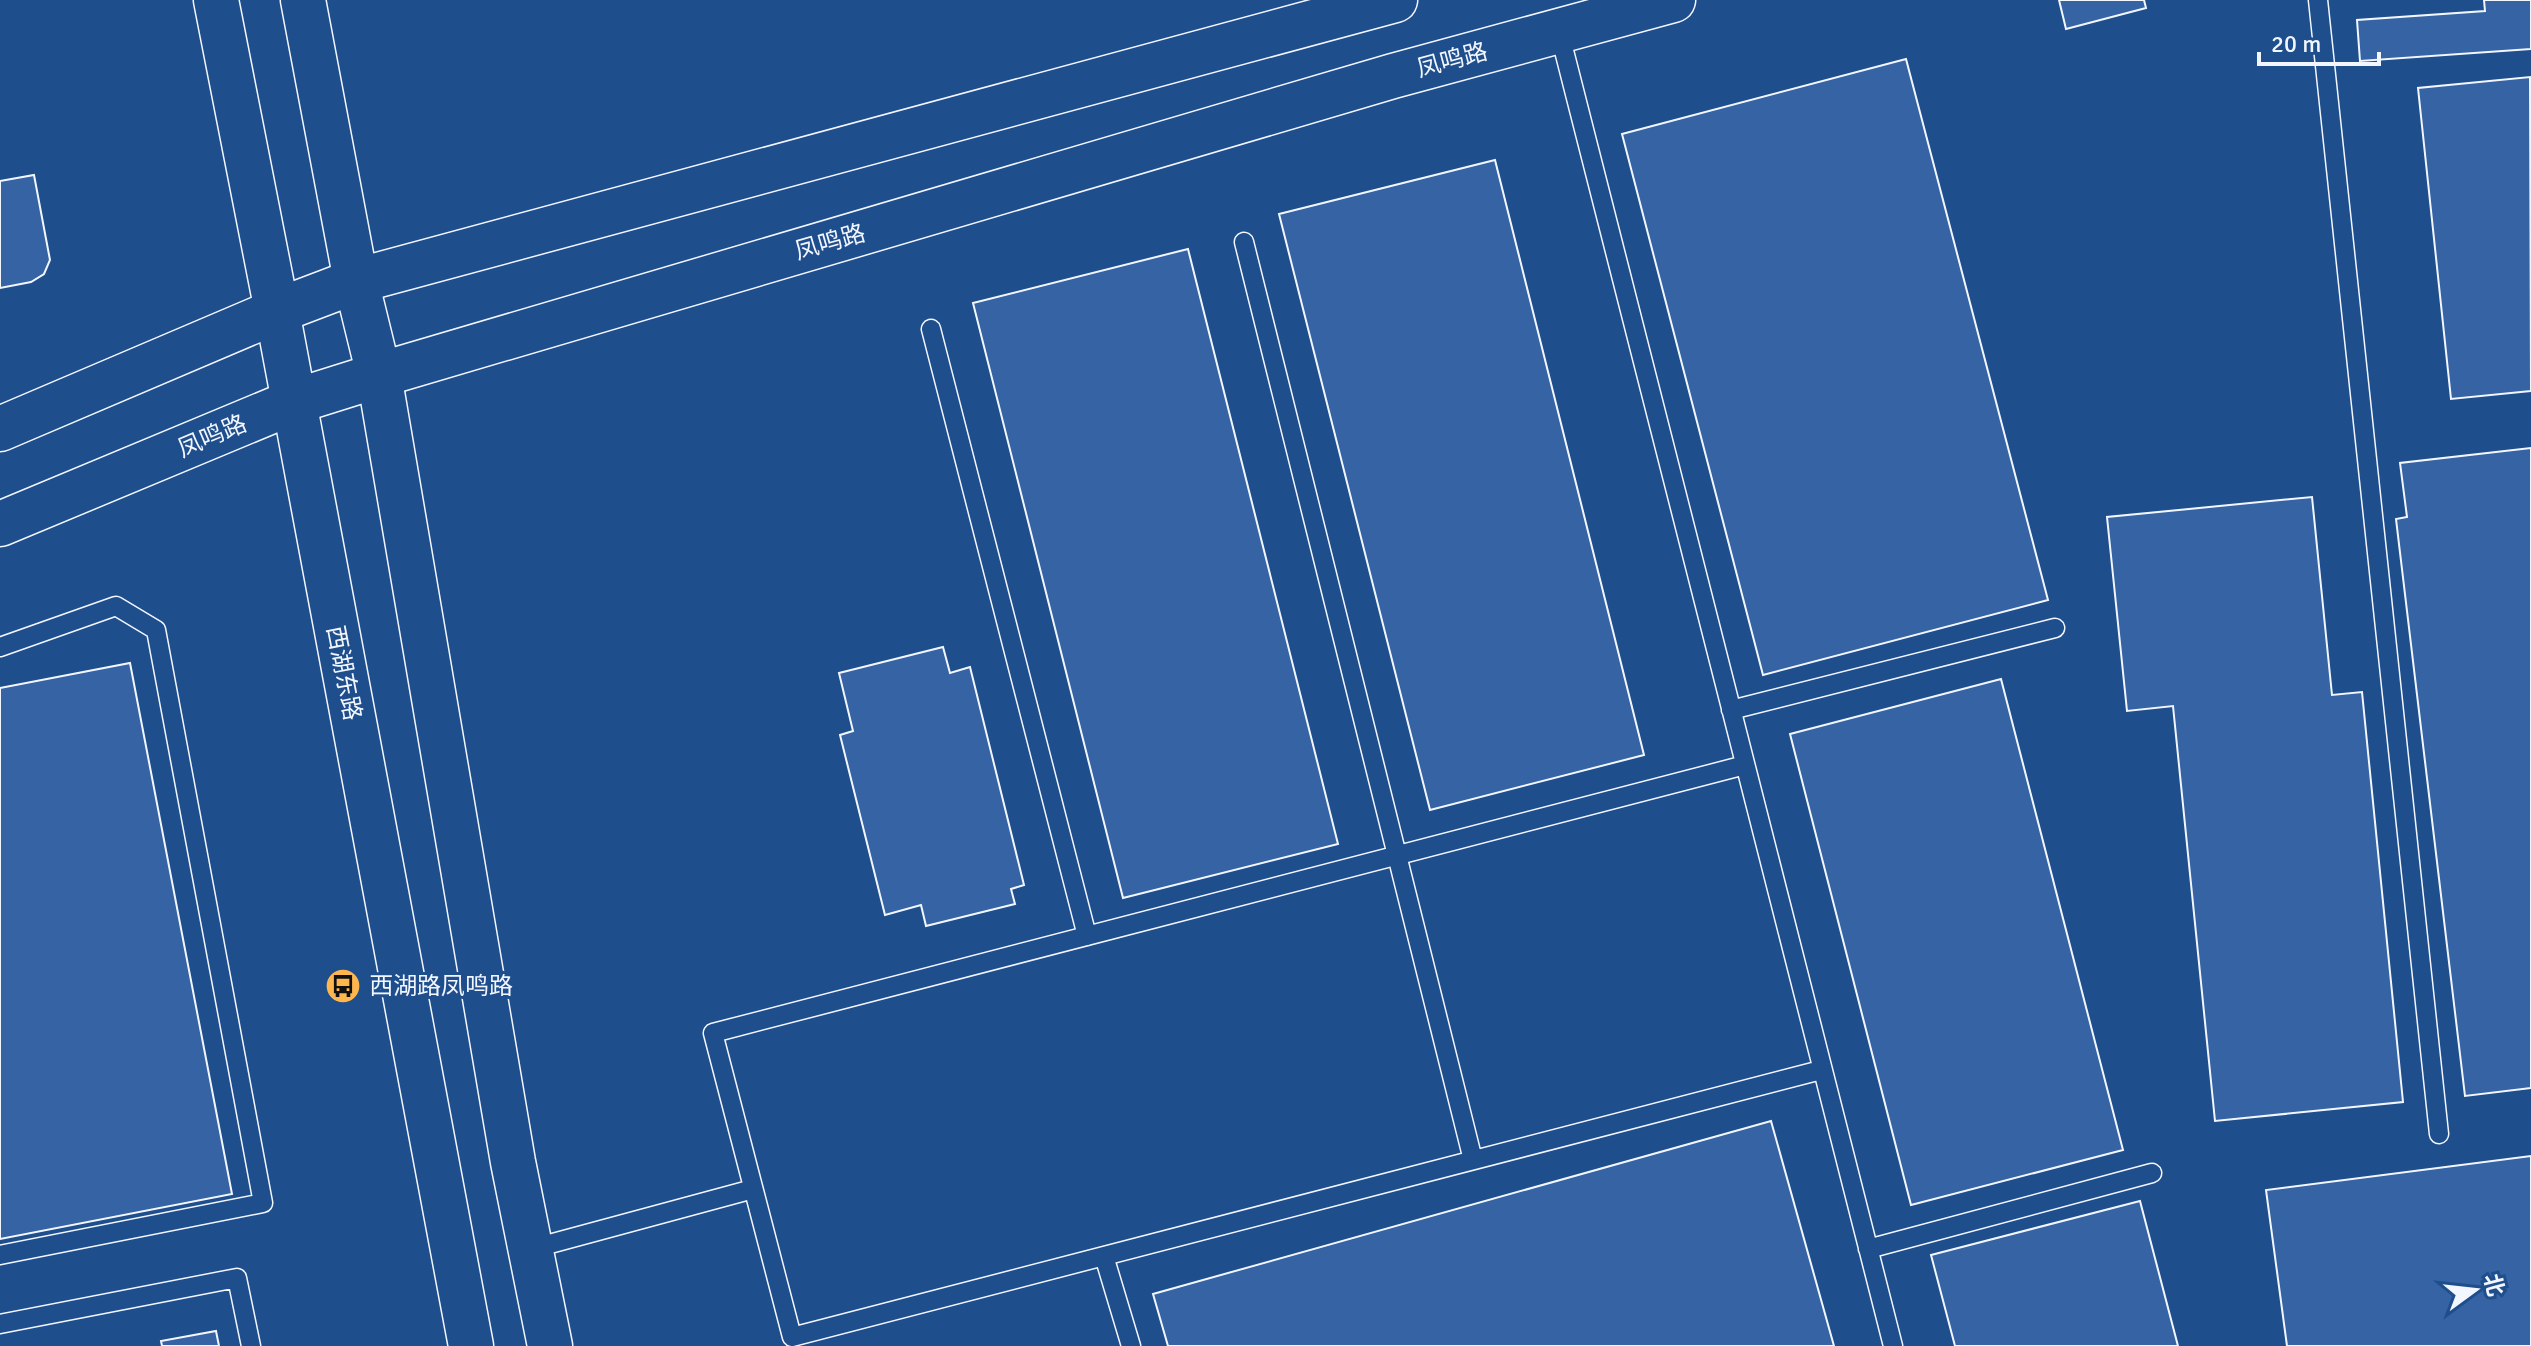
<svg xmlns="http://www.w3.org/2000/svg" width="2531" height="1346" viewBox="0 0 2531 1346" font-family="Signika,'Noto Sans SC',sans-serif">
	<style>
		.building { fill: #3563a3; stroke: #f2f6ff; stroke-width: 2 }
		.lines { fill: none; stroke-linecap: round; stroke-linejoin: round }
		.service-casing { stroke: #f2f6ff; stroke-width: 21 }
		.tertiary-casing { stroke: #f2f6ff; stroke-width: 47 }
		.primary-casing { stroke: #f2f6ff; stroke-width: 47 }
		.service { stroke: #1f4e8c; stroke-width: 18 }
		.tertiary { stroke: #1f4e8c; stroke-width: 44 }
		.primary { stroke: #1f4e8c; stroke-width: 44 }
		.labels { text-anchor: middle; stroke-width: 6; stroke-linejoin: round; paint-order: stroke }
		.street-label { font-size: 24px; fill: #f2f6ff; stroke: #1f4e8c }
		.poi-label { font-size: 24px; fill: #f2f6ff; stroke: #1f4e8c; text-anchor: start }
	</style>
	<rect width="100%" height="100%" fill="#1f4e8c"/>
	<path class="building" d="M 2059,0 L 2144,0 L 2146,8 L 2066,29 Z
		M 2484,0 L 2531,0 L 2531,49 L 2360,61 L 2357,20 L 2485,11 Z
		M 1906,59 L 2048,600 L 1763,675 L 1622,134 Z
		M 2530,77 L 2531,391 L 2451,399 L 2418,88 Z
		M 1495,160 L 1644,755 L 1430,810 L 1279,214 Z
		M 34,175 L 50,260 L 44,274 L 31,282 L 0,288 L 0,181 Z
		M 1188,249 L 1338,844 L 1123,898 L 973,303 Z
		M 2531,448 L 2531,1088 L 2465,1096 L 2396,519 L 2407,517 L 2400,463 Z
		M 2312,497 L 2332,695 L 2362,692 L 2403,1102 L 2215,1121 L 2173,706 L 2127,711 L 2107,517 Z
		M 943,647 L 950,673 L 970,667 L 1024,885 L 1011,889 L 1015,904 L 926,926 L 921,905 L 885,915 L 840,735 L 853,731 L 839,673 Z
		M 130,663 L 232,1194 L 0,1239 L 0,688 Z
		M 2001,679 L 2123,1150 L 1911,1205 L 1790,734 Z
		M 1771,1121 L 1834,1346 L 1168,1346 L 1153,1294 Z
		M 2531,1156 L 2531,1346 L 2287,1346 L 2266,1190 Z
		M 2140,1201 L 2178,1346 L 1955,1346 L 1931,1255 Z
		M 216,1331 L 219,1346 L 162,1346 L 161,1341 Z"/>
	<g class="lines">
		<defs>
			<path id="service" d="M 2318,0 L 2439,1134
				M 1559,31 L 1893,1346
				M 1244,242 L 1473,1160
				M 931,329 L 1087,936
				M 0,647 L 116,606 L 156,630 L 263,1203 L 0,1255
				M 1731,710 L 2055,628
				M 1745,765 L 713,1033 L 792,1337 L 1821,1070
				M 531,1249 L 753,1189
				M 1868,1249 L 2152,1173
				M 1104,1256 L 1131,1346
				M 0,1324 L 237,1278 L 251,1346"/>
			<path id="tertiary" d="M 0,429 L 277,311 L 356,281 L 1395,0
				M 0,524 L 293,402 L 379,375 L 1393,76 L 1673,0"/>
			<path id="primary" d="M 216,0 L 277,311 L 471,1346
				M 303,0 L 356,281 L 379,375 L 513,1162 L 550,1346"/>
		</defs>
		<use href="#service" class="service-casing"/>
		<use href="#tertiary" class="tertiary-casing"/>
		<use href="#primary" class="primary-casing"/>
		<use href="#service" class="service"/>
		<use href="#tertiary" class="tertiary"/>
		<use href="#primary" class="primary"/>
	</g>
	<defs>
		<symbol id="bus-disc" viewBox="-11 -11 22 22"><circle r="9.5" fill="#ffb74d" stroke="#1f4e8c"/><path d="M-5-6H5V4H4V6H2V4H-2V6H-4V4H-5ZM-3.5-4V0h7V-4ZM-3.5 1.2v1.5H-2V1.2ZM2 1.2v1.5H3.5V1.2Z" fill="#111"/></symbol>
	</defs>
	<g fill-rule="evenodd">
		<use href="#bus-disc" x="323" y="966" width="40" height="40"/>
	</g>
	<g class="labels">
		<g class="street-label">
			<text transform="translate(1452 60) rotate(-15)" y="8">凤鸣路</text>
			<text transform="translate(830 242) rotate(-16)" y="8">凤鸣路</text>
			<text transform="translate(212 436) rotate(-23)" y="8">凤鸣路</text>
			<text transform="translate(344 673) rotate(79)" y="8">西湖东路</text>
		</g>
		<g class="poi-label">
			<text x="369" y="994">西湖路凤鸣路</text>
		</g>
	</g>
	<g transform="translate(2475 1290) rotate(75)" stroke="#1f4e8c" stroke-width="6" paint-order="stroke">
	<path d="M0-6L14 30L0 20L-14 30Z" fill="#f2f6ff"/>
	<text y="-12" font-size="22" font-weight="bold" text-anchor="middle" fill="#f2f6ff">北</text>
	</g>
	<path d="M2259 52v12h120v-12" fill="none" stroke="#f2f6ff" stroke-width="4"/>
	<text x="2271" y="52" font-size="24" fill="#f2f6ff" stroke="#1f4e8c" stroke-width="6" paint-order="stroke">20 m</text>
</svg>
